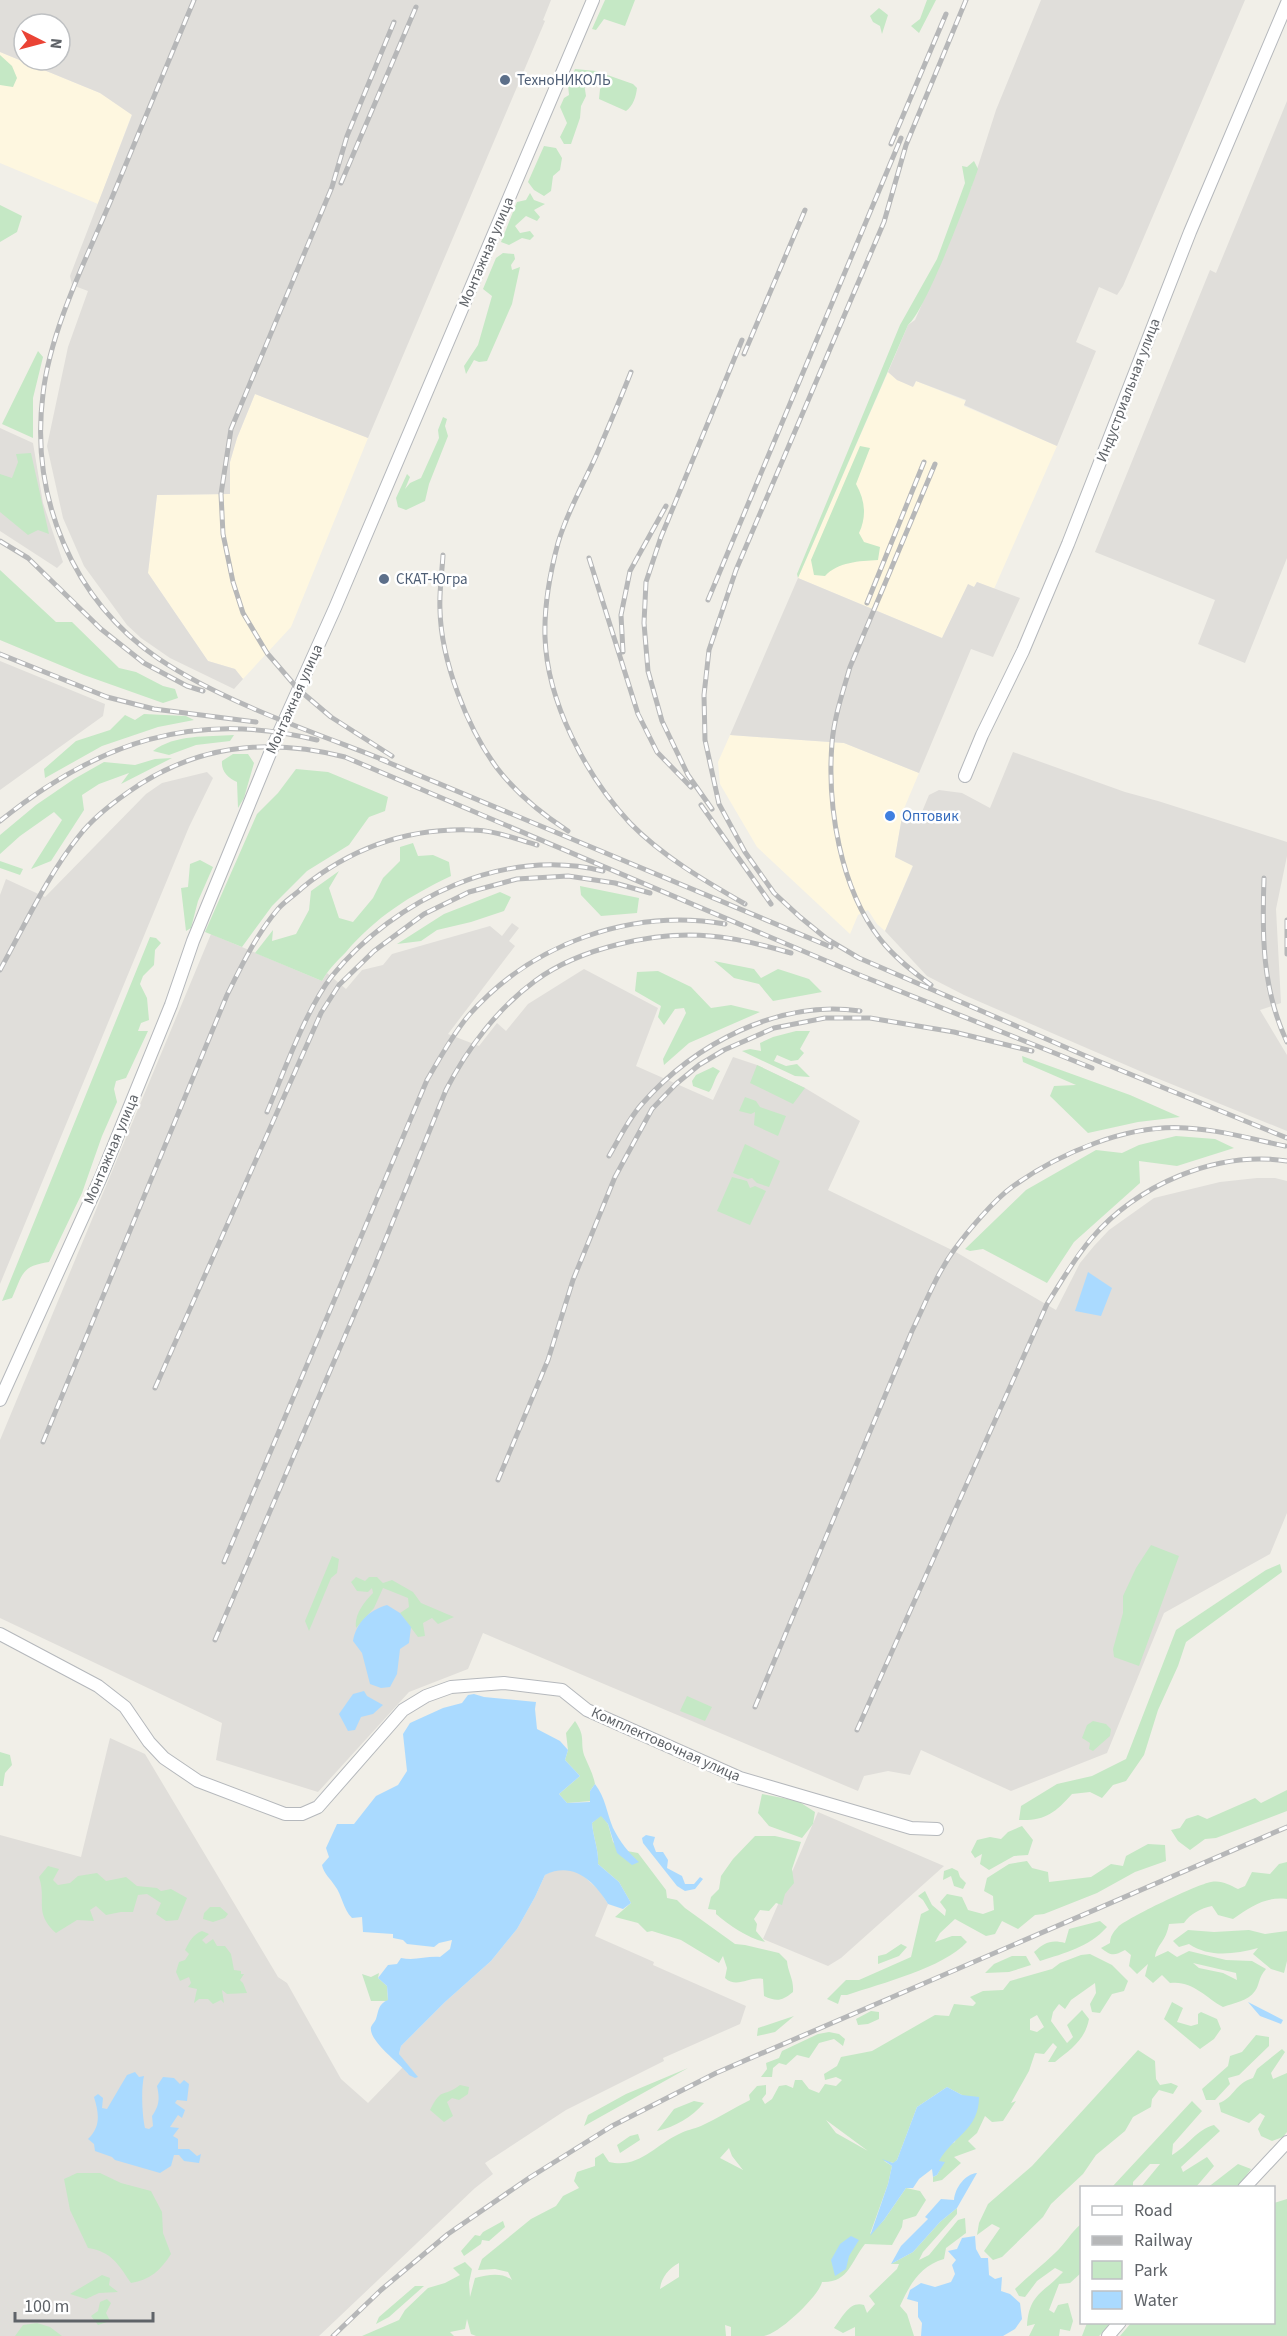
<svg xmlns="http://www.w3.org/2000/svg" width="1287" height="2336" viewBox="0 0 1287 2336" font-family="'Source Sans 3',sans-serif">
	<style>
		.commercial { fill: #fef7e0 }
		.industrial { fill: #e0deda; fill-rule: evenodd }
		.green { fill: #c5e8c5; fill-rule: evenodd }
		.water { fill: #aadaff }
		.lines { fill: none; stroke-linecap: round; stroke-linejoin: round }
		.minor-casing { stroke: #b5b8bc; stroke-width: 14 }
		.minor { stroke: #fff; stroke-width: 12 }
		.rail-casing { stroke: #b6b7b8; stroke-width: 5 }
		.rail { stroke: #fff; stroke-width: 3; stroke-dasharray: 9; stroke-linecap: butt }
		.service-dot { fill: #5c6f8a; stroke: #fff; stroke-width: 2 }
		.shop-dot { fill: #3f7fe0; stroke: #fff; stroke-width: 2 }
		.labels { text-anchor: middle; stroke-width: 5; stroke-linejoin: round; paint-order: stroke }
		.service-label { font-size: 15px; fill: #4e5e75; stroke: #fff; text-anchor: start }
		.street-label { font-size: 15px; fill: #5f6368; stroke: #fff }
		.shop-label { font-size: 15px; fill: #366cbe; stroke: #fff; text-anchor: start }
	</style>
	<rect width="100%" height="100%" fill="#f1efe8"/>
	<path class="commercial" d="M 0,52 L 100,93 L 132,114 L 98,204 L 0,163 Z
		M 888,372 L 897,380 L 914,386 L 916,381 L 966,401 L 964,406 L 1057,446 L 994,589 L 977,582 L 974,587 L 968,585 L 942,638 L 798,578 Z
		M 255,394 L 368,438 L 291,627 L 243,679 L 235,669 L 208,661 L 148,573 L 157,495 L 230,494 L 230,462 L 237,438 Z
		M 730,735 L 844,743 L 919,773 L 903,811 L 895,857 L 913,865 L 885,931 L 877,924 L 868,910 L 858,915 L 850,934 L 757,847 L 720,784 L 718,762 Z"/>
	<path class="industrial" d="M 0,0 L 551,0 L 543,20 L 545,21 L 368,438 L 255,394 L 237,438 L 230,462 L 230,494 L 157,495 L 148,573 L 208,661 L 235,669 L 243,679 L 234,689 L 170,658 L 141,638 L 127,625 L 84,566 L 63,518 L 47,446 L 68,347 L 88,291 L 72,285 L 70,276 L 132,115 L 100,93 L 0,52 ZM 24,24 L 60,24 L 60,60 L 24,60 Z
		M 1041,0 L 1245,0 L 1123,286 L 1117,295 L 1099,287 L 1076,342 L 1096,351 L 1057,446 L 964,405 L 966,400 L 916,381 L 913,387 L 897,380 L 888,372 L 908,325 L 915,320 L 929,288 L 971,188 L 996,110 Z
		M 1287,101 L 1287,558 L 1245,663 L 1198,644 L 1215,600 L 1095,552 L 1210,270 L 1216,273 Z
		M 0,428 L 33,443 L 43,503 L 63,562 L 57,568 L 0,531 Z
		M 798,578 L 942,638 L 968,584 L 974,587 L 977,582 L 1020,598 L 993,657 L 971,649 L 919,773 L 844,743 L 730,735 Z
		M 0,661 L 105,704 L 103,716 L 0,790 Z
		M 1013,752 L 1125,792 L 1158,801 L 1287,842 L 1287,856 L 1276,909 L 1281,1003 L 1260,1010 L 1287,1055 L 1287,1131 L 1149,1075 L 964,995 L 927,976 L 885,931 L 913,866 L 895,857 L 903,811 L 919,819 L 929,795 L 939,790 L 962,793 L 990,808 Z
		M 207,772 L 213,778 L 189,827 L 0,1284 L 0,895 L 6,879 L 45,897 L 146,794 L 162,783 Z
		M 512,923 L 519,928 L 509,941 L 515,946 L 448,1034 L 479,1046 L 497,1023 L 506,1031 L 528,1004 L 584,969 L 658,1008 L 636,1066 L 713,1100 L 733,1057 L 757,1065 L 805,1088 L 860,1121 L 828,1190 L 954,1251 L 1056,1310 L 1080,1263 L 1094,1246 L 1109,1230 L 1154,1198 L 1220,1182 L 1257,1178 L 1275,1178 L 1287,1181 L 1287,1513 L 1270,1554 L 1164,1613 L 1107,1753 L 1011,1791 L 921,1750 L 910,1775 L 888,1771 L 864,1776 L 858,1791 L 483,1633 L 468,1669 L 409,1692 L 318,1792 L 216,1760 L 222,1723 L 0,1618 L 0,1440 L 211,934 L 322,981 L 327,973 L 346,989 L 362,970 L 383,965 L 392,954 L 490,926 L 502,936 Z
		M 110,1738 L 145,1754 L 278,1977 L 287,1983 L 341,2079 L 368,2103 L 403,2067 L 409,2075 L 399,2054 L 401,2046 L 445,2002 L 491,1961 L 517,1929 L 535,1897 L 545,1875 L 554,1870 L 567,1869 L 580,1873 L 600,1891 L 608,1904 L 595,1936 L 654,1962 L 653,1965 L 746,2006 L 740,2024 L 663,2058 L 664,2061 L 566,2110 L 485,2163 L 493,2174 L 475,2188 L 319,2336 L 0,2336 L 0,1835 L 81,1857 Z
		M 818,1812 L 944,1866 L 841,1958 L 828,1966 L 763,1939 Z"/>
	<path class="green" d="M 605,0 L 635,0 L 625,26 L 604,19 L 596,30 L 592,29 Z
		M 927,0 L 936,0 L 919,33 L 911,26 L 920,19 Z
		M 879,8 L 888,15 L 882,34 L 880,26 L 873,22 L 870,16 Z
		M 0,55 L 12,66 L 17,78 L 13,87 L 0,85 Z
		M 575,69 L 596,71 L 633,84 L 637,88 C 636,97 633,106 626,111 L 599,99 L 600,89 L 607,82 L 599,76 L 588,77 L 584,83 L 586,96 L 581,106 L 580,118 L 571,144 L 564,144 L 560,137 L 567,123 L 560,107 L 564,98 L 569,95 L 568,85 Z
		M 544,146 L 556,148 L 562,158 L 560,170 L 553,176 L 551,191 L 544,196 L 534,190 L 528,182 Z
		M 974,161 L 978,169 C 969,196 926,310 908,325 L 798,578 L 797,574 L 900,325 L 937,259 L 965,183 L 962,166 L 967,167 Z
		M 530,193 L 534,200 L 545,204 L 534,210 L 540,217 L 537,221 L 526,216 L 515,226 L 520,233 L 530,231 L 534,236 L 530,240 L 522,238 L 509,245 L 501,242 L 517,202 L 526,200 Z
		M 0,205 L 22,216 L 17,232 L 0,242 Z
		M 503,253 L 514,254 L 515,259 L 511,265 L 512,270 L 520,267 L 512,304 L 487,361 L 479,362 L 474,360 L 466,374 L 464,366 L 478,345 L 492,296 L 483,289 L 496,258 Z
		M 38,351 L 43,357 L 33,398 L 33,438 L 2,424 Z
		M 443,417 L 447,419 L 445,426 L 448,436 L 429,484 L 425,501 L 406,510 L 398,507 L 396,498 L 407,474 L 410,477 L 405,489 L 410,483 L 421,478 L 439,438 L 438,430 Z
		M 860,446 L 870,448 L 856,484 C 865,500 867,516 859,533 L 864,542 L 880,547 L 878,560 C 859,561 838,562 825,576 L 814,575 L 811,560 Z
		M 31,453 L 49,534 L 38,530 L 28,535 L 0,512 L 0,474 L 12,478 L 18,462 L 16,454 Z
		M 0,570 L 56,622 L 72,622 L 119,668 L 136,672 L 163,686 L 175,689 L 178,698 L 163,703 L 84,675 L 0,640 Z
		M 144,714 L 186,716 L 194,720 L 158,727 L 102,746 L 45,778 L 44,769 L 76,741 L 110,730 L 125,715 L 135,720 Z
		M 234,735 L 230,741 L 196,745 L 169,755 L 153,751 C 175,734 207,737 234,735 Z
		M 233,754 L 248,754 L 254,763 L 244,798 L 238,808 L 237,782 C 228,778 221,771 222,761 Z
		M 172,758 L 121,784 L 129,773 L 99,784 L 82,795 L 84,810 L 51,861 L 31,869 L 62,820 L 54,812 L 20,836 L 0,854 L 0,835 L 36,805 L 74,779 L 104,762 L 135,765 L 155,759 Z
		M 296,769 L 328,772 L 388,797 L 385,811 L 369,817 L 349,845 L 307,871 L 272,906 L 242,947 L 205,932 L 257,814 L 278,793 Z
		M 413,843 L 418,856 L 433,855 L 449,862 L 451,876 C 409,896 376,917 346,952 C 337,961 328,970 322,981 L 255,953 L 273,930 L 272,941 L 296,934 L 309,910 L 311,891 L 339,871 L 329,888 L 339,918 L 353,922 L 373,898 L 383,878 L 400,861 L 400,847 Z
		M 200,860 L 213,867 L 198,901 L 191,928 L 186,931 L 181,888 L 188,887 L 190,864 Z
		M 0,861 L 23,869 L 20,875 L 0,868 Z
		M 580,886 L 639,898 L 637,913 L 601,916 L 581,895 Z
		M 500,892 L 511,897 L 504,911 L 471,922 L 437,930 L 421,941 L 397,944 L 444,914 Z
		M 150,937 L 156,938 L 161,943 L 155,950 L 154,965 L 143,976 L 140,984 L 147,998 L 149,1020 L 141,1023 L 138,1031 L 148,1031 L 126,1078 L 116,1081 L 114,1089 L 117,1102 L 102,1136 L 82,1193 L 49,1262 C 21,1266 23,1274 12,1298 L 2,1301 Z
		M 714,961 L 754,969 L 761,978 L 778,969 L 809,979 L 822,992 L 773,1001 L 759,984 L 734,978 Z
		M 658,971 L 691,987 L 711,1008 L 731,1005 L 760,1012 L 689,1043 L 664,1065 L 663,1059 L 686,1013 L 684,1008 L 675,1009 L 664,1025 L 658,1017 L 661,1006 L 635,991 L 637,972 Z
		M 796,1031 L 810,1031 L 800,1049 L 804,1053 L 798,1060 L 791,1061 L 777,1055 L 774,1061 L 786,1066 L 797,1064 L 810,1077 L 795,1076 L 742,1051 L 750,1049 L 761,1051 L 760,1043 L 773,1037 Z
		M 1022,1056 L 1130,1095 L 1180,1117 L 1138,1122 L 1088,1133 L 1050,1096 L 1054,1086 L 1076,1085 L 1023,1062 Z
		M 757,1065 L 805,1088 L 793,1104 L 750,1083 Z
		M 713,1067 L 720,1071 C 714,1078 714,1086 709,1092 L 693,1086 L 692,1081 L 696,1075 Z
		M 745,1097 L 756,1101 L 760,1107 L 786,1116 L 778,1136 L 754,1125 L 755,1112 L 751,1114 L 739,1111 Z
		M 1176,1136 L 1215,1139 L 1234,1148 L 1177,1166 L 1139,1161 L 1140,1183 L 1074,1242 L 1047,1283 L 983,1249 L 970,1251 L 965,1249 L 1026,1190 L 1096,1150 L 1122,1153 L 1139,1145 Z
		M 745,1144 L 780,1161 L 769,1187 L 757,1183 L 752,1178 L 748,1179 L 733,1173 Z
		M 732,1177 L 747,1181 L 750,1188 L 755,1186 L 766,1191 L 750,1225 L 717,1211 Z
		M 1151,1545 L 1179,1556 L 1139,1666 L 1114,1657 L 1113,1649 L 1123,1613 L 1123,1596 L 1136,1568 Z
		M 332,1556 L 339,1559 L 337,1573 L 331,1578 L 309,1631 L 305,1621 Z
		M 1280,1564 L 1282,1572 L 1186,1642 L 1178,1666 L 1158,1710 L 1144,1755 L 1126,1781 L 1113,1785 L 1102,1798 L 1090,1792 L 1072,1794 C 1055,1813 1045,1821 1019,1820 L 1021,1806 L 1057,1784 L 1092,1776 L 1126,1759 L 1176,1630 L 1266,1570 Z
		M 356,1577 L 365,1581 L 369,1577 L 377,1577 L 383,1583 L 392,1580 L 413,1592 L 421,1603 L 454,1617 L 438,1624 L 432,1618 L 423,1623 L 425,1636 L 418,1637 L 400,1613 L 409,1607 L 408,1598 L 383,1588 L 374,1608 L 356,1628 C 354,1615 364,1602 373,1593 L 372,1588 L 368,1592 L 357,1591 L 351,1582 Z
		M 687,1696 L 712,1707 L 705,1721 L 680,1711 Z
		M 575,1721 C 586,1737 580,1740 584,1755 C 588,1765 593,1773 595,1784 L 590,1791 L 591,1801 L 567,1803 L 559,1794 L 580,1776 L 565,1760 L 568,1750 L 566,1733 Z
		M 1093,1721 L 1106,1724 L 1111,1729 L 1110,1736 L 1093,1751 L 1089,1749 L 1090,1743 L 1082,1738 L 1087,1725 Z
		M 0,1752 L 10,1755 L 12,1765 L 5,1773 L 3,1786 L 0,1786 Z
		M 1287,1790 L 1287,1811 L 1216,1838 L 1205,1839 L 1190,1850 L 1178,1841 L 1171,1830 L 1180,1828 L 1186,1819 L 1198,1815 L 1207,1819 L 1255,1798 L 1261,1803 Z
		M 762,1794 L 798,1801 L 815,1812 L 813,1824 L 802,1838 L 769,1826 L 758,1813 Z
		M 601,1815 L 608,1824 L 613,1842 L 638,1862 L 627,1851 L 638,1853 L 666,1890 L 667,1898 L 677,1900 L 685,1908 L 735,1944 L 745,1945 L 779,1953 L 787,1961 C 788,1973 794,1979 793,1992 C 782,2001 777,2002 764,1996 L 763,1979 C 749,1976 737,1989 725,1978 L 727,1968 L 723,1956 L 719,1963 L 681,1940 L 652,1931 L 647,1932 L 638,1923 L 615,1917 L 631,1903 L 619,1882 L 598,1864 C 599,1850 593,1837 592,1823 Z
		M 1022,1826 L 1033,1840 L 1028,1855 L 1014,1856 L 989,1870 L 980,1864 L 982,1854 L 975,1858 L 971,1852 L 977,1840 L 990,1837 L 1001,1839 L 1008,1832 Z
		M 755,1836 L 775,1836 L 801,1842 L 792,1869 L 794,1883 L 785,1894 L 782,1905 L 776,1903 L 769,1911 L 760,1910 L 754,1919 L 757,1924 L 756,1931 L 765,1942 C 749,1939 729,1925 716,1914 L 716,1910 L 708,1909 L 711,1897 L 719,1889 L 721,1876 L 733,1859 Z
		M 1148,1844 L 1165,1845 L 1166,1861 L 1135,1872 L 1097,1893 L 1044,1914 L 1035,1915 L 1018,1929 L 1002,1921 L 995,1934 L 986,1936 L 955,1919 L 940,1933 L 935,1942 L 952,1936 L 961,1936 L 967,1942 C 943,1968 882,1983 847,1995 L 841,1995 L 838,2004 L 827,1999 L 846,1980 L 859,1980 L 911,1957 L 921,1914 L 929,1910 L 923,1900 L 918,1896 L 925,1891 L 932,1905 L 945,1916 L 946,1910 L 940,1902 L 947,1894 L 962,1897 L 968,1910 L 983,1914 L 994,1910 L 993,1896 L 984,1891 L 987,1878 L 1009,1864 L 1027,1861 L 1032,1868 L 1048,1872 L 1049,1882 L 1091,1877 L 1111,1864 L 1123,1866 L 1126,1856 Z
		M 1287,1862 L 1287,1899 C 1266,1896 1250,1907 1233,1919 L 1218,1915 L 1212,1906 C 1201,1908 1190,1914 1184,1923 L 1169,1924 C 1166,1942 1157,1944 1155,1957 L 1168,1951 L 1177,1957 L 1189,1951 L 1226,1960 L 1252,1961 L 1266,1969 C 1258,1978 1260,1984 1255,1991 C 1248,2001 1234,2003 1223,2007 C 1205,1997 1192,1980 1170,1983 L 1162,1975 L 1153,1983 L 1145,1976 L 1148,1964 L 1137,1974 L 1129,1966 L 1131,1955 L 1125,1950 C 1114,1956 1111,1956 1101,1948 L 1110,1943 C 1110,1937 1113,1932 1118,1927 C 1127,1918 1198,1884 1211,1882 C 1222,1880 1229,1885 1238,1889 L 1245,1886 L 1252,1872 L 1270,1874 L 1279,1864 ZM 1193,1963 L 1236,1973 L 1237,1980 L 1223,1973 L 1199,1968 Z
		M 48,1866 L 59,1869 L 53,1880 L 58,1885 L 70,1883 L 78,1876 L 97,1873 L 106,1881 L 126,1877 L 137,1886 L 157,1888 L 161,1891 L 171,1889 L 187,1898 L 178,1920 L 166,1921 L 156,1914 L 161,1903 L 147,1894 L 138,1895 L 133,1912 L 121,1912 L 106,1915 L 96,1906 L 90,1910 L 94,1921 L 77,1920 L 56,1933 C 33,1912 47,1901 39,1877 Z
		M 952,1868 L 958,1871 L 960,1877 L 966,1883 L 963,1889 L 954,1886 L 951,1876 L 943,1880 L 944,1871 Z
		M 210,1907 L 220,1907 L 228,1914 L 225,1918 L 213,1922 L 203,1919 L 204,1913 Z
		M 1100,1921 L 1107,1927 C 1089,1947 1065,1953 1040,1961 L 1034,1952 C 1044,1943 1051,1939 1065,1943 L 1069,1929 Z
		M 1188,1930 L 1214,1932 L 1249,1930 L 1265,1934 L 1287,1931 L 1287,1961 L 1284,1973 L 1271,1969 L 1253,1954 L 1258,1948 C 1234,1954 1210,1958 1189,1944 L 1179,1947 L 1173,1941 Z
		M 202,1931 L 209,1934 L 202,1940 L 206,1944 L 213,1939 L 217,1946 L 225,1946 L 231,1954 L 234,1970 L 241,1971 L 241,1974 L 244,1974 L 240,1980 L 243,1983 L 247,1993 L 227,1994 L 222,1990 L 224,2003 L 221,2000 L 213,2004 L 208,1999 L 199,1999 L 194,2003 L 197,1989 L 188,1987 L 191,1983 L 189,1977 L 180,1981 L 176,1972 L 179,1962 L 185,1960 L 189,1954 L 185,1950 C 190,1941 192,1935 202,1931 Z
		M 901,1944 L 907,1947 L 899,1956 L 878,1964 L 878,1956 L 886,1954 Z
		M 1090,1954 L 1112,1965 L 1128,1981 L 1124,1991 L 1112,1994 L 1100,2013 L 1092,2012 L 1090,2004 L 1096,1993 L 1095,1983 L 1071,2000 L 1065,2009 L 1059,2004 L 1053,2012 L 1051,2021 L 1067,2043 L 1073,2037 L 1067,2025 L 1082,2010 L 1089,2019 C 1085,2040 1071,2049 1055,2062 L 1048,2062 L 1057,2047 L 1053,2043 L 1044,2054 L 1035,2053 L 1029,2071 L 1011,2103 L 1016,2101 L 1003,2121 L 992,2122 L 985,2116 L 977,2133 L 968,2141 L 976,2149 L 954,2157 L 961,2163 L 942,2180 L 933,2182 L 933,2177 L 937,2175 L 944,2162 L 938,2162 L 947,2146 L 955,2142 L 962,2095 L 947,2087 L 917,2107 L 897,2160 L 894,2163 L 884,2161 L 892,2166 L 888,2184 L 870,2234 L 884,2220 L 906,2188 L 920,2191 L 926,2200 L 916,2216 L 903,2220 L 902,2227 L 892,2245 L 865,2244 C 851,2261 849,2283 822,2282 C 819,2296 779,2334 764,2336 C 754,2336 742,2336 731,2336 L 731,2327 L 725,2325 L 726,2336 L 476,2336 L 471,2334 L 467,2319 L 465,2329 L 450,2332 L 454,2336 L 362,2336 L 399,2320 L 405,2310 L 428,2288 L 445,2283 L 460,2275 L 453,2268 L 465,2262 L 472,2269 L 469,2283 L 470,2297 L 475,2278 C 488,2275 501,2272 512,2280 L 508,2272 L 495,2269 L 478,2270 L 482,2259 L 531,2219 L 556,2206 L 563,2196 L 579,2188 L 574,2181 L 577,2172 L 595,2166 L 595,2158 L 603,2153 L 609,2162 C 639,2169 655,2145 679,2134 C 686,2130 694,2129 701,2126 C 718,2118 734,2108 750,2100 L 749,2095 L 757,2086 L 766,2085 L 766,2094 L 762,2099 L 765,2104 L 772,2099 L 779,2086 L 786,2085 L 793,2088 L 795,2080 L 802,2080 L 809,2089 L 819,2093 L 825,2084 L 836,2086 L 842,2080 L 836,2077 L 825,2080 L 824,2074 L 837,2066 L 841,2057 L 872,2051 L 935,2015 L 949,2016 L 954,2004 L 973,2006 L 976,2003 L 970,1997 L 983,1991 L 1003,1990 L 1010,1981 L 1052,1969 L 1060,1963 L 1081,1955 ZM 1037,2015 L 1044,2027 L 1037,2032 L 1030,2030 L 1030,2019 ZM 826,2120 L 868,2151 L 836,2133 ZM 729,2148 L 732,2156 L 743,2170 L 720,2158 ZM 679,2263 L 679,2277 L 660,2289 C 661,2278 669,2268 679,2263 Z
		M 1012,1956 L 1026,1956 L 1031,1965 L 1009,1972 L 985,1973 L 994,1964 Z
		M 379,1973 L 378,1978 L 387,1986 L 388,2001 L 371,2001 L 362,1974 L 371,1977 Z
		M 1172,2002 L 1183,2008 L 1177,2022 L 1191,2026 L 1198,2024 L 1198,2014 L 1201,2012 L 1217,2019 L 1221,2029 L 1214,2039 L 1200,2049 L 1164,2019 Z
		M 871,2011 L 879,2012 L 879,2019 L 868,2024 L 858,2025 L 856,2019 Z
		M 794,2016 L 775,2032 L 757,2036 L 758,2028 Z
		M 829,2032 L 839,2034 L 845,2039 L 843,2046 L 834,2039 L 819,2043 L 809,2058 L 797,2055 L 786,2065 L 779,2063 L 773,2068 L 772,2077 L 761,2077 L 767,2069 L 766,2063 L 779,2058 L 782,2051 L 818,2034 Z
		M 1256,2035 L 1269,2037 L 1269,2046 L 1239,2075 L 1228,2078 L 1230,2084 L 1215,2100 L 1206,2100 L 1202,2089 L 1228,2066 L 1230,2056 L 1242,2052 Z
		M 1282,2049 L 1285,2052 L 1271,2073 L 1273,2079 L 1287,2073 L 1287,2132 L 1283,2137 L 1272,2141 L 1261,2136 L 1258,2129 L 1265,2116 L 1260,2113 L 1249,2123 L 1221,2112 L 1219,2103 C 1234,2098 1234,2084 1253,2078 L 1257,2069 Z
		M 1138,2050 L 1155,2061 L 1156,2079 L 1160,2085 L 1171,2083 L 1178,2086 L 1173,2094 L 1159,2090 L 1152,2099 L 1151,2107 L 1133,2117 L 1125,2131 L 1096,2155 L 1083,2174 L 1051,2204 L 1043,2217 L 1002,2257 L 993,2260 L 984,2251 L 1000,2228 L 992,2224 L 977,2235 L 979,2223 L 988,2204 L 1032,2166 Z
		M 688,2068 L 584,2126 L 588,2115 L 626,2094 Z
		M 460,2085 L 469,2087 L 468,2094 L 459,2100 L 452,2098 L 447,2102 L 453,2116 L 444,2122 L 430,2110 C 443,2085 442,2099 460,2085 Z
		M 694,2101 L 704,2103 C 692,2117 675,2127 657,2131 L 674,2109 Z
		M 1192,2101 L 1202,2111 L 1173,2144 L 1172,2155 C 1188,2146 1196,2130 1214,2125 L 1220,2131 L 1181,2167 L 1183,2172 L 1207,2157 L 1214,2166 L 1196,2187 L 1141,2187 L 1160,2164 L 1150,2164 L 1133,2182 L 1133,2187 L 1112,2187 Z
		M 638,2134 L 640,2140 L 620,2153 L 617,2145 L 630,2136 Z
		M 1238,2164 L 1251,2169 L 1238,2187 L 1207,2188 Z
		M 77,2173 L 100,2173 L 121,2183 L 151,2191 L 162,2212 L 163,2233 L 171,2254 C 161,2270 150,2280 131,2283 C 118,2264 112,2252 88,2248 L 70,2210 L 64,2179 Z
		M 1287,2199 L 1287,2336 L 1120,2336 L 1131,2323 L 1274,2322 L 1274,2203 Z
		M 957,2208 L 957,2214 L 923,2252 L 919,2260 L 929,2255 L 958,2220 L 965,2218 L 966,2233 L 946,2248 L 944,2259 C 920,2266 910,2284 900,2306 L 907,2314 L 914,2336 L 855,2336 L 855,2327 L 843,2333 L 834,2328 C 843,2317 849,2301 864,2305 L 867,2313 L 875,2304 L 869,2296 L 897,2269 L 899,2264 L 891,2264 L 913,2252 L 940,2222 Z
		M 503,2221 L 505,2227 L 489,2241 L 482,2240 L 481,2244 L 464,2256 L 461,2251 L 475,2235 L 480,2236 L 483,2232 Z
		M 1081,2224 L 1081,2273 L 1070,2283 L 1059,2284 L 1049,2310 L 1054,2313 L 1058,2305 L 1068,2303 L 1073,2321 L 1070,2331 L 1060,2329 L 1059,2336 L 1029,2336 L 1035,2324 L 1027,2326 C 1029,2293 1044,2293 1063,2272 L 1055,2268 L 1037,2281 L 1025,2297 L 1019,2296 L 1015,2289 C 1028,2276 1042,2266 1055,2253 C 1065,2244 1071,2232 1081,2224 Z
		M 102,2275 L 110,2278 L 109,2285 L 118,2292 L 99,2293 L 86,2299 L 70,2294 Z
		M 415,2286 L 424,2286 L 389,2317 L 376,2324 L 379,2317 Z
		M 107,2299 L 111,2303 L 106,2313 L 110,2321 L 98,2325 L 91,2316 L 98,2311 L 100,2302 Z
		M 37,2323 L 50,2327 L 62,2336 L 15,2336 L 23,2325 Z
		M 1087,2323 L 1087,2322 L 1112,2323 L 1099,2336 L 1082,2336 Z"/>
	<path class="water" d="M 1088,1272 L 1112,1288 L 1101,1316 L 1075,1311 Z
		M 387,1605 L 400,1613 L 411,1627 L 409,1643 L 400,1649 L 397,1674 L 390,1687 L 381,1688 L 370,1684 L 362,1653 L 353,1641 C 356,1623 369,1610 387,1605 Z
		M 364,1691 L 367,1696 L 383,1705 L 373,1714 L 361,1717 L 355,1730 L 348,1731 L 339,1714 L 353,1694 Z
		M 474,1694 L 484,1697 L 536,1702 L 535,1709 L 537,1729 L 560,1741 L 568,1750 L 565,1760 L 580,1776 L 559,1794 L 567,1803 L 590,1802 L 590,1791 L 595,1784 C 606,1799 606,1811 613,1828 C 620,1842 628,1852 639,1862 L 632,1865 L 617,1853 L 608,1824 L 601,1816 L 592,1823 C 593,1837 599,1850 598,1864 L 619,1882 L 631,1903 L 623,1909 L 608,1904 C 594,1881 573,1861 545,1875 L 535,1897 L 517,1929 L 491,1961 L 445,2002 L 401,2046 L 399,2054 L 418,2077 L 415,2078 L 409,2075 C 401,2064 368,2041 371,2027 C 372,2024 375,2022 376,2019 C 379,2010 378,2004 388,2000 L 387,1986 L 378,1978 L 388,1965 L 397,1964 L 401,1958 C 415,1961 426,1956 440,1957 L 450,1949 L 452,1940 L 439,1943 L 434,1947 L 407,1944 L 403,1940 L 393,1938 L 393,1934 L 363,1932 L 362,1917 L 352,1918 C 343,1909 342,1895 335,1886 C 330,1878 324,1874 322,1865 L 329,1857 L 326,1848 L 337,1824 L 354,1824 L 376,1796 L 398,1785 L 407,1771 L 403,1734 L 410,1723 L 443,1708 L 462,1703 L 468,1695 Z
		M 646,1835 L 655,1837 L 653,1844 L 656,1852 L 663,1852 L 668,1860 L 667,1868 L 682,1876 L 685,1884 L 694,1884 L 700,1877 L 703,1879 L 695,1889 L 685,1891 L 677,1886 L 643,1843 L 642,1838 Z
		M 1248,2002 L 1283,2020 L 1281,2024 L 1260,2016 Z
		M 135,2072 L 139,2077 L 144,2076 C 141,2089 142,2115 145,2128 L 149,2129 L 153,2126 L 152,2116 C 159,2106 160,2099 157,2086 L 163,2077 L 174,2078 L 180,2084 L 184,2080 L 189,2084 L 187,2101 L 177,2100 L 175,2103 L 185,2110 L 182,2118 L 178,2115 L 170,2127 L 179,2128 L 173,2136 L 178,2139 L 178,2149 L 189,2149 L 197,2156 L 201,2154 L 199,2163 L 184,2161 L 179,2155 L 174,2155 L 171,2166 L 160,2173 L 115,2160 L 112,2157 L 95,2151 L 94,2144 L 88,2139 C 101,2126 99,2114 94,2097 L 98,2094 L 103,2098 L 102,2108 L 107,2109 L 127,2075 Z
		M 947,2087 L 962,2095 L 979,2097 C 979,2130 953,2136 939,2161 L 945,2162 L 937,2175 L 933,2177 L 932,2169 L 919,2179 L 913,2188 L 906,2188 L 884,2220 L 870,2236 L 888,2184 L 892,2166 L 882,2159 L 893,2163 L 897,2160 L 917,2107 Z
		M 977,2173 L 957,2208 L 940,2222 L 913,2252 L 891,2264 L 901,2246 L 928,2219 L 925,2217 L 941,2199 L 954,2200 C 955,2188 965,2174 977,2173 Z
		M 851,2236 L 859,2240 L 849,2256 L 846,2269 L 835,2276 L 831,2260 L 840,2244 Z
		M 975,2236 L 976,2249 L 981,2258 L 988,2258 L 989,2275 L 995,2279 L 1002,2277 L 1001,2291 L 1010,2294 L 1020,2303 L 1022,2319 L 1015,2329 L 1003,2336 L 921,2336 L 922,2323 L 918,2317 L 918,2302 L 907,2299 L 910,2290 L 921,2283 L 935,2287 L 951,2282 L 955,2274 L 952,2265 L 956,2260 L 948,2251 L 957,2249 L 962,2238 Z"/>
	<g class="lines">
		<defs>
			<path id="minor" d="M 965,776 L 982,735 L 1023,651 L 1068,544 L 1190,232 L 1287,3
				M 0,1400 L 101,1177 L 171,1005 L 193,941 L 273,746 L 335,608 L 593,0
				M 0,1634 L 98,1686 L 125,1707 L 149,1742 L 164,1758 L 198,1781 L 285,1814 L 302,1814 L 318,1807 L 403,1710 L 426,1696 L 451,1687 L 504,1683 L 562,1690 L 587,1710 L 740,1778 L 911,1828 L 937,1829
				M 1244,2188 L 1287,2142
				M 1108,2336 L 1120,2322"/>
		</defs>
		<use href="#minor" class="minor-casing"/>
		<use href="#minor" class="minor"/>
		<defs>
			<path id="rail" d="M 194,0 C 166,67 139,133 111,200 C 86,259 50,331 43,394 C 30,497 72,600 159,659 C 225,703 313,732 387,761
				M 966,0 L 906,145 L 884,222 L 736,570 L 709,650 L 704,695 L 705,740 L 719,804 L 745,852 L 774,893 L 800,917 L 827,939 L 859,958 L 1088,1057 L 1287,1138
				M 891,144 L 946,14
				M 341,183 L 416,7
				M 744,354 L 805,210
				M 631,372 C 620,400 608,428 596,456 C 583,485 567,512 558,543 C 550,573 544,605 545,637 C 547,702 586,776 630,823 C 662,856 705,881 745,904
				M 0,541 L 28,558 L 101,629 L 144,663 L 187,686 L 203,691
				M 443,555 C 442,573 439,592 440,610 C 441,660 467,728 497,768 C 516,793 542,814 568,831
				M 589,558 L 638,714 L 657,752 L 691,787
				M 708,600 L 901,138
				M 867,603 L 924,462
				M 623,652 L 621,615 L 630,571 L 666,506
				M 0,654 L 107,697 L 154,709 L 256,722
				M 392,756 L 331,717 L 298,689 L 267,653 L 243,613 L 233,582 L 223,534 L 221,494 L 231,429 L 332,187 L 347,136 L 394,22
				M 380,759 L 831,947
				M 701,805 L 771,904
				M 712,809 L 688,775 L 662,721 L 648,671 L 644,623 L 646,582 L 661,537 L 742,340
				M 0,821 C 97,743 193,709 317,740
				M 1264,878 C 1262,935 1262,989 1287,1042
				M 1287,920 L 1287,954
				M 0,970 C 25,925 47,876 79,836 C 92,819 110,805 127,793 C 194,745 266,737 345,757 L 862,976 L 1092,1068
				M 931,985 C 912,971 894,957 880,939 C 840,888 827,806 832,743 C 834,717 843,692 850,667 L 935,464
				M 267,1112 C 284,1072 306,1009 332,976 C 395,899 504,846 603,871
				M 609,1156 C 619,1139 628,1120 641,1105 C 694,1044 779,999 860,1011
				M 155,1388 L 321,1013 L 339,985 L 374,951 L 424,914 L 469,892 L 517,879 L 568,876 L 615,883 L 650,893
				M 43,1442 L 227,995 C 242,965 256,935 278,909 C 285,901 295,895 302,888 C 351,848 407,828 471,830 C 494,830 516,839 537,845
				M 498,1480 L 548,1360 L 573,1280 L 615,1177 L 652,1109 L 676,1084 L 699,1065 L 724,1050 L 774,1028 L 825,1018 L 870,1018 L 954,1032 L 1032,1051
				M 224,1562 L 427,1080 C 440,1058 453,1034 469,1015 C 532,943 632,908 725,924
				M 215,1640 L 374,1268 L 446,1090 C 467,1049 498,1008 535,981 C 579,948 656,931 710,936 C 737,938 764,945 791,953
				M 755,1707 L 912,1331 C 925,1304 936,1275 954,1250 C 967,1232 994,1200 1012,1187 C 1059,1153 1128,1124 1186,1128 C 1220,1130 1252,1139 1285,1146
				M 857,1730 L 1047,1304 C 1061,1282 1074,1259 1091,1239 C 1137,1185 1216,1150 1287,1161
				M 333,2336 L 381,2290 L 448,2234 L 529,2178 L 612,2126 L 716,2073 L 1287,1827"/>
		</defs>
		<use href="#rail" class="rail-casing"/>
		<use href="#rail" class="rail"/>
	</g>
	<g class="service-dot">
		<circle cx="505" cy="80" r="6"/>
		<circle cx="384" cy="579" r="6"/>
	</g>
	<circle class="shop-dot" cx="890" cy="816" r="6"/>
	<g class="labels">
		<g class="service-label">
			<text x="517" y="85">ТехноНИКОЛЬ</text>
			<text x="396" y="584">СКАТ-Югра</text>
		</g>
		<g class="street-label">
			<text transform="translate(486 252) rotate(-67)" y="5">Монтажная улица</text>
			<text transform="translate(1128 390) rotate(-69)" y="5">Индустриальная улица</text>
			<text transform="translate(294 699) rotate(-66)" y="5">Монтажная улица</text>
			<text transform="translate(111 1149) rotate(-67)" y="5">Монтажная улица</text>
			<text transform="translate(666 1744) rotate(24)" y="5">Комплектовочная улица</text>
		</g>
		<g class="shop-label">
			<text x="902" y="821">Оптовик</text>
		</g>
	</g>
	<rect x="1080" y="2186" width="195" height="138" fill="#ffffff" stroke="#bfc1c3" stroke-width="1.5"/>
	<rect x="1092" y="2206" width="30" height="9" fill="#ffffff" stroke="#bfc1c3" stroke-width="1.5"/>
	<text x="1134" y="2216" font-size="18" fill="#5f6368">Road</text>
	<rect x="1092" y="2236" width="30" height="9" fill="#b6b7b8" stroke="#bfc1c3" stroke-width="1.5"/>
	<text x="1134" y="2246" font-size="18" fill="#5f6368">Railway</text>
	<rect x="1092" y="2261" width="30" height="18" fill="#c5e8c5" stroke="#bfc1c3" stroke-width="1.5"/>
	<text x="1134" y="2276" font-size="18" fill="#5f6368">Park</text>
	<rect x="1092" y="2291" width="30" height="18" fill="#aadaff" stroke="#bfc1c3" stroke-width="1.5"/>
	<text x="1134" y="2306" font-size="18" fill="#5f6368">Water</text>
	<g transform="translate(42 42) rotate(96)"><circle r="28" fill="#ffffff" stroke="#bfc1c3" stroke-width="1.5"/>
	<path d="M0-4.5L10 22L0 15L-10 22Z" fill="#ea4335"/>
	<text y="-9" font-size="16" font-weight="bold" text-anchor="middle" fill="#5f6368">N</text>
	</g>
	<path d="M15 2312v9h138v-9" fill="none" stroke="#5f6368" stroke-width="3"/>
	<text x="24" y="2312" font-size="18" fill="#5f6368" stroke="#ffffff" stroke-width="4.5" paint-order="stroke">100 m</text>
</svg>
